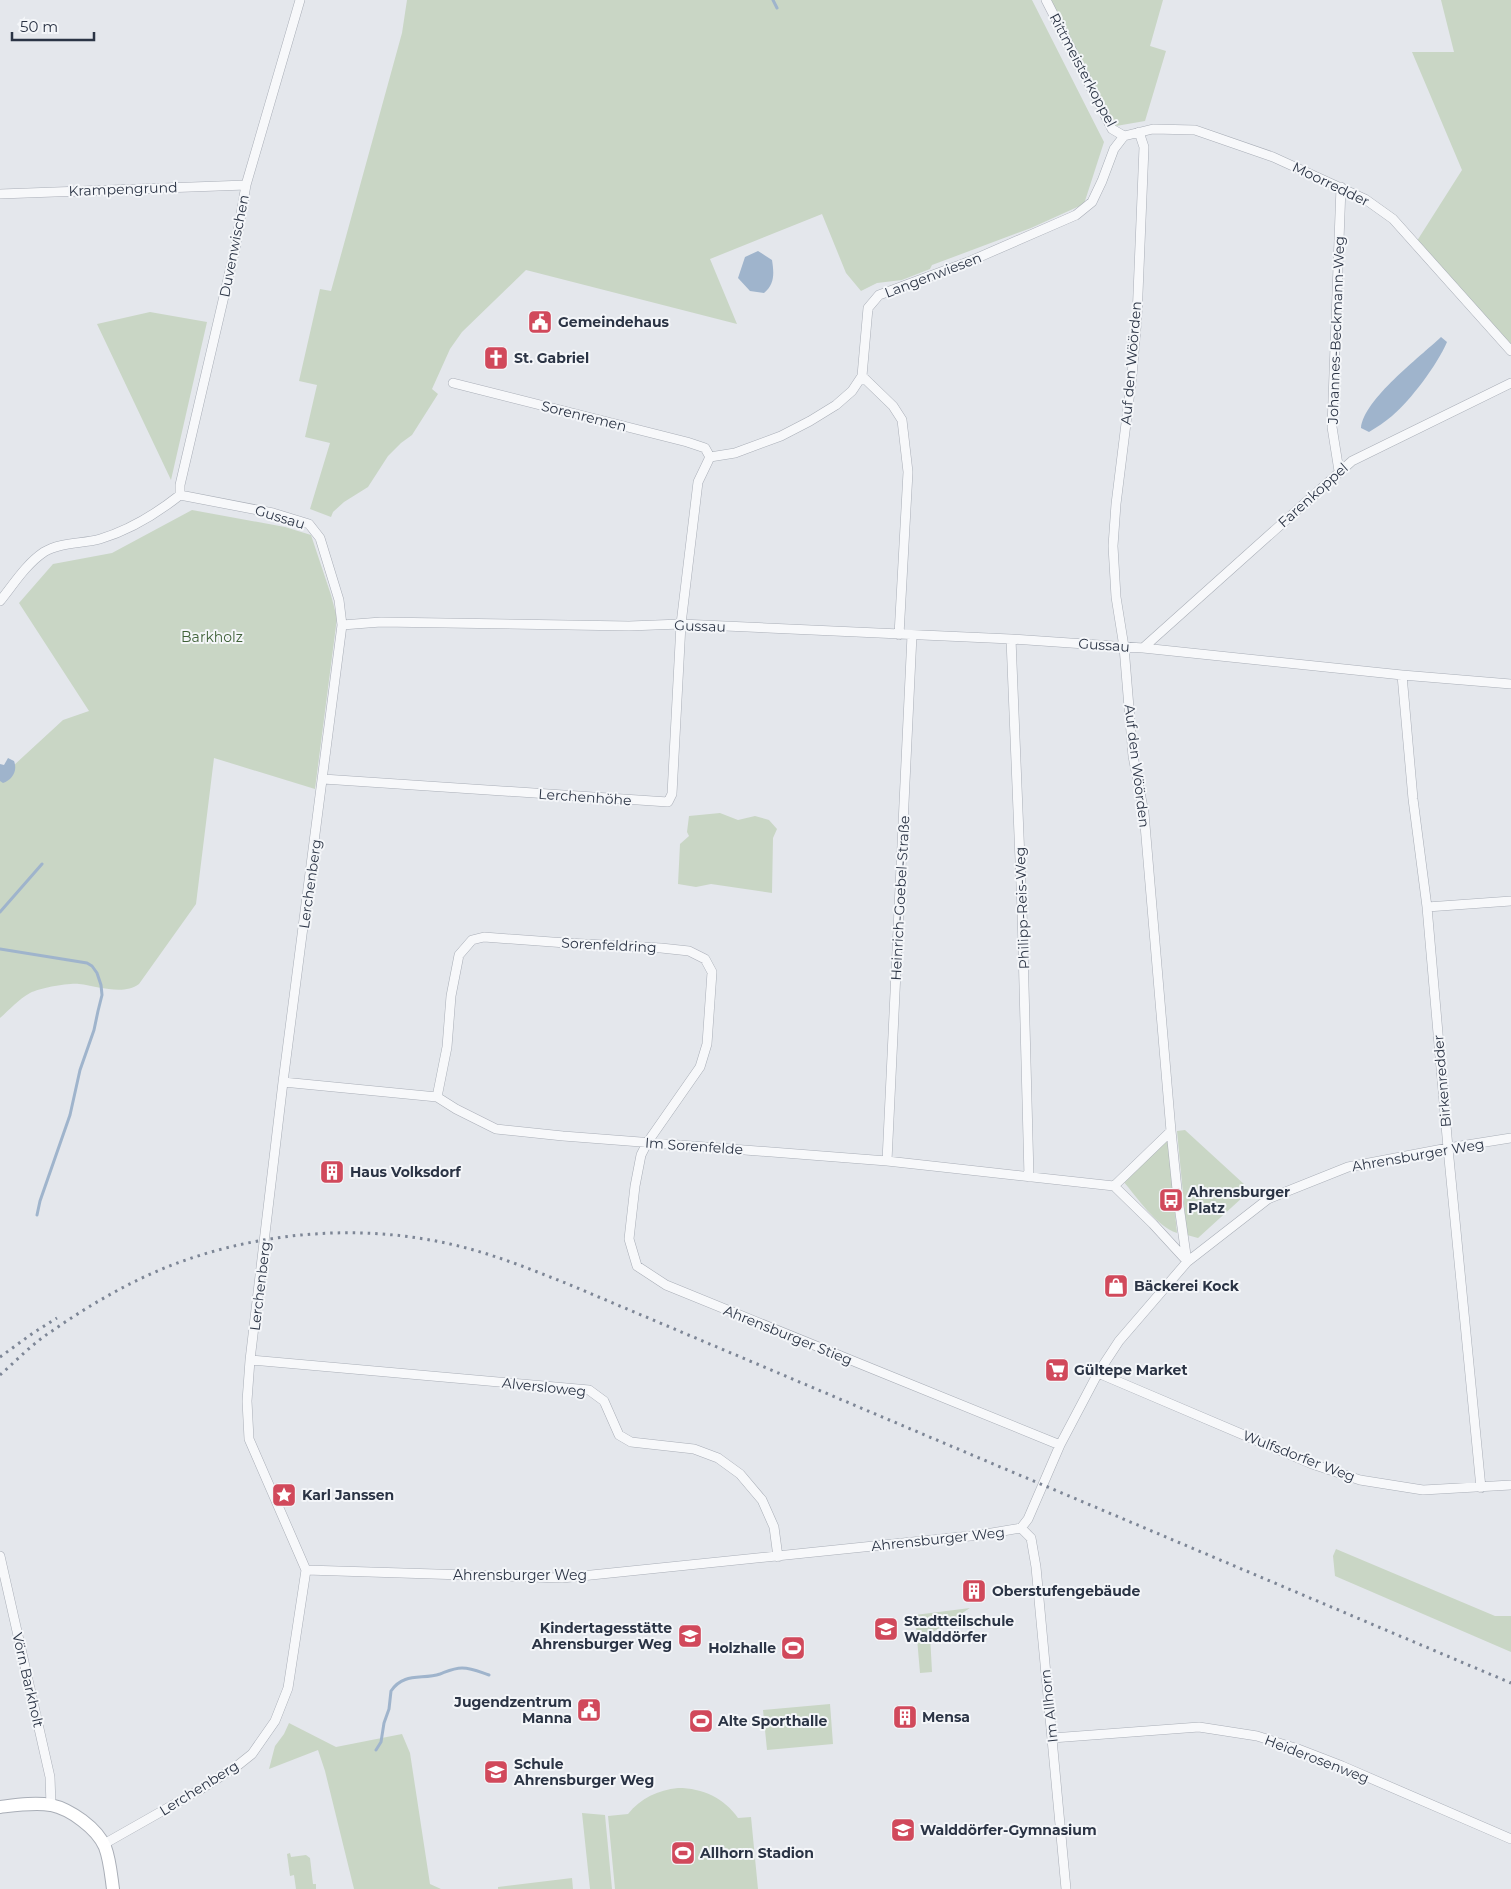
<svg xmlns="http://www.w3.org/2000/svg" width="1511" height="1889" viewBox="0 0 1511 1889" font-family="Montserrat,sans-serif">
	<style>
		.green { fill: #c9d6c5 }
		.water { fill: #9fb4cc }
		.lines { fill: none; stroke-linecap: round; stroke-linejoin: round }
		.stream { stroke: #9fb4cc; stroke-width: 3 }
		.street-casing { stroke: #a9aeb7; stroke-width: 10 }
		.secondary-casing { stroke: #a9aeb7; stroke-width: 14 }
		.street { stroke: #f7f8fa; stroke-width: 9 }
		.secondary { stroke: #fff; stroke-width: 12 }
		.rail { stroke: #7d8696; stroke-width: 3; stroke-dasharray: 2.5 5; stroke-linecap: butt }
		.labels { text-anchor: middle; stroke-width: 4; stroke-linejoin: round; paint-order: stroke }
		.street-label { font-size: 14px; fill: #2b3445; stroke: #f4f6f9 }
		.poi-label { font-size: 14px; font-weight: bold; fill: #2b3445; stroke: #f4f6f9; text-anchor: start }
		.park-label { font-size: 14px; fill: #3f6138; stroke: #f4f6f9 }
	</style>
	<rect width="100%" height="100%" fill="#e4e7ec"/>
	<path class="green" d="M 407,0 L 1032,0 L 1104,142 L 1084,204 L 1031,228 L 932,265 L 930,269 L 902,280 L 877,283 L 861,291 L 846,273 L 822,214 L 710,259 L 737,324 L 526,270 L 462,332 L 450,349 L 432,389 L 438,394 L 412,435 L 401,443 L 388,456 L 368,487 L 344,502 L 333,512 L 331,517 L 310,509 L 330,443 L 305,437 L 317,385 L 299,381 L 320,289 L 331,291 L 402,33 Z
		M 1051,0 L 1163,0 L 1150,46 L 1166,51 L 1145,121 L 1116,126 L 1064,30 Z
		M 1441,0 L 1511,0 L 1511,351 L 1415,244 L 1462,170 L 1412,52 L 1454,52 Z
		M 150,312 L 207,322 L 171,480 L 97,324 Z
		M 192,510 L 285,527 L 311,535 L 331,595 L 337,618 L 315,789 L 214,758 L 196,904 L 139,984 C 123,996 98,986 79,984 C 67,983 41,988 30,993 C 19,999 9,1010 0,1018 L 0,778 L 63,720 L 89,711 L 19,603 L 53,564 L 112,553 Z
		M 720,813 L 738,820 L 755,816 L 769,820 L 777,829 L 773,838 L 772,893 L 711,884 L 696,887 L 678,884 L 680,844 L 689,836 L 687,832 L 689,816 Z
		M 1185,1130 L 1245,1185 L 1246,1191 L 1243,1197 L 1198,1238 L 1187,1235 L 1177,1131 Z
		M 1167,1133 L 1177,1233 C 1156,1226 1137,1197 1123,1181 Z
		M 1336,1549 L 1495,1616 L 1511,1616 L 1511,1652 L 1335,1576 L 1333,1556 Z
		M 970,1608 L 930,1634 L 932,1672 L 920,1673 L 915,1615 Z
		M 830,1704 L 833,1744 L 767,1750 L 763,1710 Z
		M 289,1723 L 336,1747 L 402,1734 L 410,1753 L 430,1884 L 441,1889 L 354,1889 L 325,1771 L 318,1750 L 269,1769 L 275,1746 L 284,1734 Z
		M 678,1788 C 703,1788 724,1798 738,1818 L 751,1817 L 758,1889 L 615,1889 L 608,1816 L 628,1814 C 641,1798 658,1790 678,1788 Z
		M 582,1813 L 605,1815 L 612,1889 L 590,1889 Z
		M 290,1853 L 291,1857 L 306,1855 L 310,1858 L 313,1884 L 316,1884 L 316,1889 L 296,1889 L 294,1875 L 290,1876 L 287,1854 Z
		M 572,1878 L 573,1889 L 498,1889 L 498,1887 Z"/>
	<path class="water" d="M 758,251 L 772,260 C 774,273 775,284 764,293 L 750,291 L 738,278 L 745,257 Z
		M 1441,337 L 1447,342 C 1437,365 1411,400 1392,416 C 1385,422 1377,427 1369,432 L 1361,428 C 1364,399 1420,357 1441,337 Z
		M 8,758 L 14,761 C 18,771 12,780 3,783 L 0,781 L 0,760 L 0,764 L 4,765 Z"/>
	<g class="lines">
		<path class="stream" d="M 773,0 L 777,8
			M 0,912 L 42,864
			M 0,949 L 87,963 L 92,966 L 97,973 L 101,985 L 102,995 L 98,1011 L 94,1030 L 80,1070 L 70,1115 L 40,1201 L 37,1215
			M 376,1750 L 381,1742 L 384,1723 L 389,1709 L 391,1691 C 404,1672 422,1680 440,1674 C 448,1671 454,1668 462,1668 C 472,1668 480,1672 489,1675"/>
		<defs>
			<path id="street" d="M 1046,0 L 1112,129 L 1124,136
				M 1139,132 L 1144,147 L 1137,318 L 1132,375 L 1116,504 L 1113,546 L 1116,597 L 1124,647 L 1133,756 L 1144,813 L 1171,1131 L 1178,1199 L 1187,1262
				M 1124,136 L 1153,129 L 1195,130 L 1273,157 L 1365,199 L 1393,219 L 1511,351
				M 0,194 L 246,185
				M 862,376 L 893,406 L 902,420 L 908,472 L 899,635
				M 453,383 L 687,442 L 705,448 L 710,457
				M 710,457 L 735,453 L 781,436 L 810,421 L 836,405 L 852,391 L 862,376 L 868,308 L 879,295 L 968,262 L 1076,215 L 1092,202 L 1102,181 L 1114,149 L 1124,136
				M 1339,471 L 1332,427 L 1341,187
				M 180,495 L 180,485 L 235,249 L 246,185 L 300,0
				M 0,601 C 13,585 26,564 44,552 C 60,542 82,544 100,539 C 130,530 156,514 180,495 L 273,513 L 309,524 L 320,538 L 339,600 L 342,625 L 283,1082 L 250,1360 L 247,1401 L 249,1439 L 306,1570 L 288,1688 L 275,1721 L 252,1754 L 237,1766 L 201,1789 L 104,1844
				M 342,625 L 381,622 L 629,626 L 681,624 L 1011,639 L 1143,648 L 1402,675 L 1511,684
				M 1011,639 L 1022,909 L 1029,1177
				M 1143,648 L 1352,461 L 1511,383
				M 1402,675 L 1413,799 L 1427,907 L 1448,1148 L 1481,1488
				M 323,779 L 668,802 L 672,794 L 681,624 L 698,482 L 710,457
				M 1427,907 L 1511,901
				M 283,1082 L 437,1097 L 456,1109 L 496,1129 L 563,1136 L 887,1161 L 1114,1186
				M 437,1097 L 447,1047 L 451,996 L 459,955 L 472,940 L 484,937 L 566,943 L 661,948 L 689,951 L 705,959 L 712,972 L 707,1044 L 700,1067 L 647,1143 L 641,1155 L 635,1186 L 629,1239 L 637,1266 L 666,1285 L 1060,1445
				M 1171,1131 L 1114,1186 L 1153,1224 L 1187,1261
				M 887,1161 L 912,635
				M 250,1360 L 589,1390 L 604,1401 L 619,1435 L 631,1442 L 694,1449 L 718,1458 L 740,1474 L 762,1500 L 774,1527 L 778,1557
				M 1098,1373 L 1312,1464 L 1360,1480 L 1423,1490 L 1511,1485
				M 1021,1528 L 1031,1538 L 1036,1567 L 1066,1889
				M 0,1556 L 50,1777 L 51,1805
				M 306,1570 L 562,1578 L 980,1535 L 1021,1528 L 1028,1519 L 1060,1445 L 1098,1373 L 1119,1341 L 1187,1262 L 1268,1199 L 1348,1167 L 1448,1148 L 1511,1138
				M 1052,1738 L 1199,1727 L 1257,1736 L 1298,1749 L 1342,1766 L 1511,1839"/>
			<path id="secondary" d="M 0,1807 C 16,1805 35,1802 51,1805 C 70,1809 97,1828 105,1847 C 110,1860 111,1875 113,1889"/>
		</defs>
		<use href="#street" class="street-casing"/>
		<use href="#secondary" class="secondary-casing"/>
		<use href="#street" class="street"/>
		<use href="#secondary" class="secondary"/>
		<path class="rail" d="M 0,1357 L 33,1333 L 57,1318
			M 0,1375 C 17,1360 33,1343 52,1331 C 88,1306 127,1283 167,1267 C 255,1232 358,1223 450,1244 C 491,1253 530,1269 568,1284 L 1511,1683"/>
	</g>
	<defs>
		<symbol id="civic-square" viewBox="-11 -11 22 22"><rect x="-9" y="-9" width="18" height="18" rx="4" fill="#d1495b" stroke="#f4f6f9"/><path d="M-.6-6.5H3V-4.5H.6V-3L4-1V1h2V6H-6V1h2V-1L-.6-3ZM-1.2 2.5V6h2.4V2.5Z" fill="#fff"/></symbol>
		<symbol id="church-square" viewBox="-11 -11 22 22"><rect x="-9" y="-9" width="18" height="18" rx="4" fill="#d1495b" stroke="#f4f6f9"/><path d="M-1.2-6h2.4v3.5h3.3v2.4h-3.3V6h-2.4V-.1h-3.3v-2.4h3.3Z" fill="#fff"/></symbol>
		<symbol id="building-square" viewBox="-11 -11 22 22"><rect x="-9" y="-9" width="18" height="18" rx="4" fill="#d1495b" stroke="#f4f6f9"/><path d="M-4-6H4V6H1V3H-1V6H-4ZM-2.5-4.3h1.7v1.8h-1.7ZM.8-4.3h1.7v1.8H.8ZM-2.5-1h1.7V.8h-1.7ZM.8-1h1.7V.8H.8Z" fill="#fff"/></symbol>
		<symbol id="bus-square" viewBox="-11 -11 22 22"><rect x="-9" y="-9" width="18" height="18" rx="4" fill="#d1495b" stroke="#f4f6f9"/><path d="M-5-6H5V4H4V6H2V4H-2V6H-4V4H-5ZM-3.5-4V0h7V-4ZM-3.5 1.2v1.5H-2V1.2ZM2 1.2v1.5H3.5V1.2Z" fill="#fff"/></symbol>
		<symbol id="shop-square" viewBox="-11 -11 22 22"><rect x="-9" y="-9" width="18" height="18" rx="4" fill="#d1495b" stroke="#f4f6f9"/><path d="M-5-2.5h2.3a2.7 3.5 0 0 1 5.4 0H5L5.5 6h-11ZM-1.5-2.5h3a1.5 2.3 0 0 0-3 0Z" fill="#fff"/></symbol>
		<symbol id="supermarket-square" viewBox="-11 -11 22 22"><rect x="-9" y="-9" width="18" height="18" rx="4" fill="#d1495b" stroke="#f4f6f9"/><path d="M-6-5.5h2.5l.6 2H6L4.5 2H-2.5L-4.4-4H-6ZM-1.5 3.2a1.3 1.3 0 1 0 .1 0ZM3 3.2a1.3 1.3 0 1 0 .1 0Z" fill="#fff"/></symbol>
		<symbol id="sight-square" viewBox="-11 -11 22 22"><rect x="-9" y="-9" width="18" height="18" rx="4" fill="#d1495b" stroke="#f4f6f9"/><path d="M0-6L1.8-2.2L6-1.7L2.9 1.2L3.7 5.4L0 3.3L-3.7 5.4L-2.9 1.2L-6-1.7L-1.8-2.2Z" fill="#fff"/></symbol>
		<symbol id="school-square" viewBox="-11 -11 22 22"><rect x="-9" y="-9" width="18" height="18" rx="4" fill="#d1495b" stroke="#f4f6f9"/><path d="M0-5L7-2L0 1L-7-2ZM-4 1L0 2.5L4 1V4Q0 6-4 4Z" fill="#fff"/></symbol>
		<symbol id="stadium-square" viewBox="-11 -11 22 22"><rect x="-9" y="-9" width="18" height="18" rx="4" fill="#d1495b" stroke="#f4f6f9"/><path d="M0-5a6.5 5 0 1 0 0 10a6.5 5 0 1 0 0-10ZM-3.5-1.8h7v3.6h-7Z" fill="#fff"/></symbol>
	</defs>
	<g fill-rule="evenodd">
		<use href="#civic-square" x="526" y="308" width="28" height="28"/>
		<use href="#church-square" x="482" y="344" width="28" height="28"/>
		<use href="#building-square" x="318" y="1158" width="28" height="28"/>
		<use href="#bus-square" x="1157" y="1186" width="28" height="28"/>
		<use href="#shop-square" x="1102" y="1272" width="28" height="28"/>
		<use href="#supermarket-square" x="1043" y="1356" width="28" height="28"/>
		<use href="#sight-square" x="270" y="1481" width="28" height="28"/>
		<use href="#building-square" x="960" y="1577" width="28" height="28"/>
		<use href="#school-square" x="872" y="1615" width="28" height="28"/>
		<use href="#school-square" x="676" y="1622" width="28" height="28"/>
		<use href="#stadium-square" x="779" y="1634" width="28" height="28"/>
		<use href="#civic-square" x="575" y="1696" width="28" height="28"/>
		<use href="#building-square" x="891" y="1703" width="28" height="28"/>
		<use href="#stadium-square" x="687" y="1707" width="28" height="28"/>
		<use href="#school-square" x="482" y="1758" width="28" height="28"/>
		<use href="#school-square" x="889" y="1816" width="28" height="28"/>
		<use href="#stadium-square" x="669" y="1839" width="28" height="28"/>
	</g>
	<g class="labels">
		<g class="street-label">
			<text transform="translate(1083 70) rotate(62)" y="5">Rittmeisterkoppel</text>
			<text transform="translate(1331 184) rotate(26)" y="5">Moorredder</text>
			<text transform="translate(123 189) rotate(-2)" y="5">Krampengrund</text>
			<text transform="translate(234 246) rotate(-79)" y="5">Duvenwischen</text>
			<text transform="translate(933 275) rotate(-21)" y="5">Langenwiesen</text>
			<text transform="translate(1336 330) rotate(-88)" y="5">Johannes-Beckmann-Weg</text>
			<text transform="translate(1131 363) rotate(-85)" y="5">Auf den Wöörden</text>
			<text transform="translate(584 416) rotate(14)" y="5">Sorenremen</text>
			<text transform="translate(1313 495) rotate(-42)" y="5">Farenkoppel</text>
			<text transform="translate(280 517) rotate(17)" y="5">Gussau</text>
			<text transform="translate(700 626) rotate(2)" y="5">Gussau</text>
			<text transform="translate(1104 645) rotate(4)" y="5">Gussau</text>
			<text transform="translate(1137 766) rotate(83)" y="5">Auf den Wöörden</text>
			<text transform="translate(585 797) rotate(4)" y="5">Lerchenhöhe</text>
			<text transform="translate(310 884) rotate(-82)" y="5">Lerchenberg</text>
			<text transform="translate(900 898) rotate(-87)" y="5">Heinrich-Goebel-Straße</text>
			<text transform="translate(1022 908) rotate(-92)" y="5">Philipp-Reis-Weg</text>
			<text transform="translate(609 945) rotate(3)" y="5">Sorenfeldring</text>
			<text transform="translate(1442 1081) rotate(-95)" y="5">Birkenredder</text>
			<text transform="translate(694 1146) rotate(4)" y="5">Im Sorenfelde</text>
			<text transform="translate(1418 1155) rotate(-10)" y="5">Ahrensburger Weg</text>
			<text transform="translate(260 1286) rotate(-83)" y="5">Lerchenberg</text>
			<text transform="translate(788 1335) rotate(22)" y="5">Ahrensburger Stieg</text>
			<text transform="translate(544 1387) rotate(6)" y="5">Alversloweg</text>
			<text transform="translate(1299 1456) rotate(21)" y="5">Wulfsdorfer Weg</text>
			<text transform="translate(938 1539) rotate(-6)" y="5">Ahrensburger Weg</text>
			<text x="520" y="1580">Ahrensburger Weg</text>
			<text transform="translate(28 1680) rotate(77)" y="5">Vörn Barkholt</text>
			<text transform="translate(1049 1706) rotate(-96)" y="5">Im Allhorn</text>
			<text transform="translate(1317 1759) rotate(21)" y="5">Heiderosenweg</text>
			<text transform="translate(199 1788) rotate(-32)" y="5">Lerchenberg</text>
		</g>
		<g class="poi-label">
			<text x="558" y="327">Gemeindehaus</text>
			<text x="514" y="363">St. Gabriel</text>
			<text x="350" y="1177">Haus Volksdorf</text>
			<text x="1188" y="1197">Ahrensburger<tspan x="1188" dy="16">Platz</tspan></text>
			<text x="1134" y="1291">Bäckerei Kock</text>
			<text x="1074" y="1375">Gültepe Market</text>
			<text x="302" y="1500">Karl Janssen</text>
			<text x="992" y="1596">Oberstufengebäude</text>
			<text x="904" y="1626">Stadtteilschule<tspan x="904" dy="16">Walddörfer</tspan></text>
			<text x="672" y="1633" text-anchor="end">Kindertagesstätte<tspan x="672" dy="16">Ahrensburger Weg</tspan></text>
			<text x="776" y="1653" text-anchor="end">Holzhalle</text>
			<text x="572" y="1707" text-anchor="end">Jugendzentrum<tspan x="572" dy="16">Manna</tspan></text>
			<text x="922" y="1722">Mensa</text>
			<text x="718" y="1726">Alte Sporthalle</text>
			<text x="514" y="1769">Schule<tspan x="514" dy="16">Ahrensburger Weg</tspan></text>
			<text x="920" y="1835">Walddörfer-Gymnasium</text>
			<text x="700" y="1858">Allhorn Stadion</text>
		</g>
		<g class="park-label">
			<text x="212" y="642">Barkholz</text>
		</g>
	</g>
	<path d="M12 32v8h82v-8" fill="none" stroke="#2b3445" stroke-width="2.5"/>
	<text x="20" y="32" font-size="15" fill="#2b3445" stroke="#f4f6f9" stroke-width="4" paint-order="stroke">50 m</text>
</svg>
